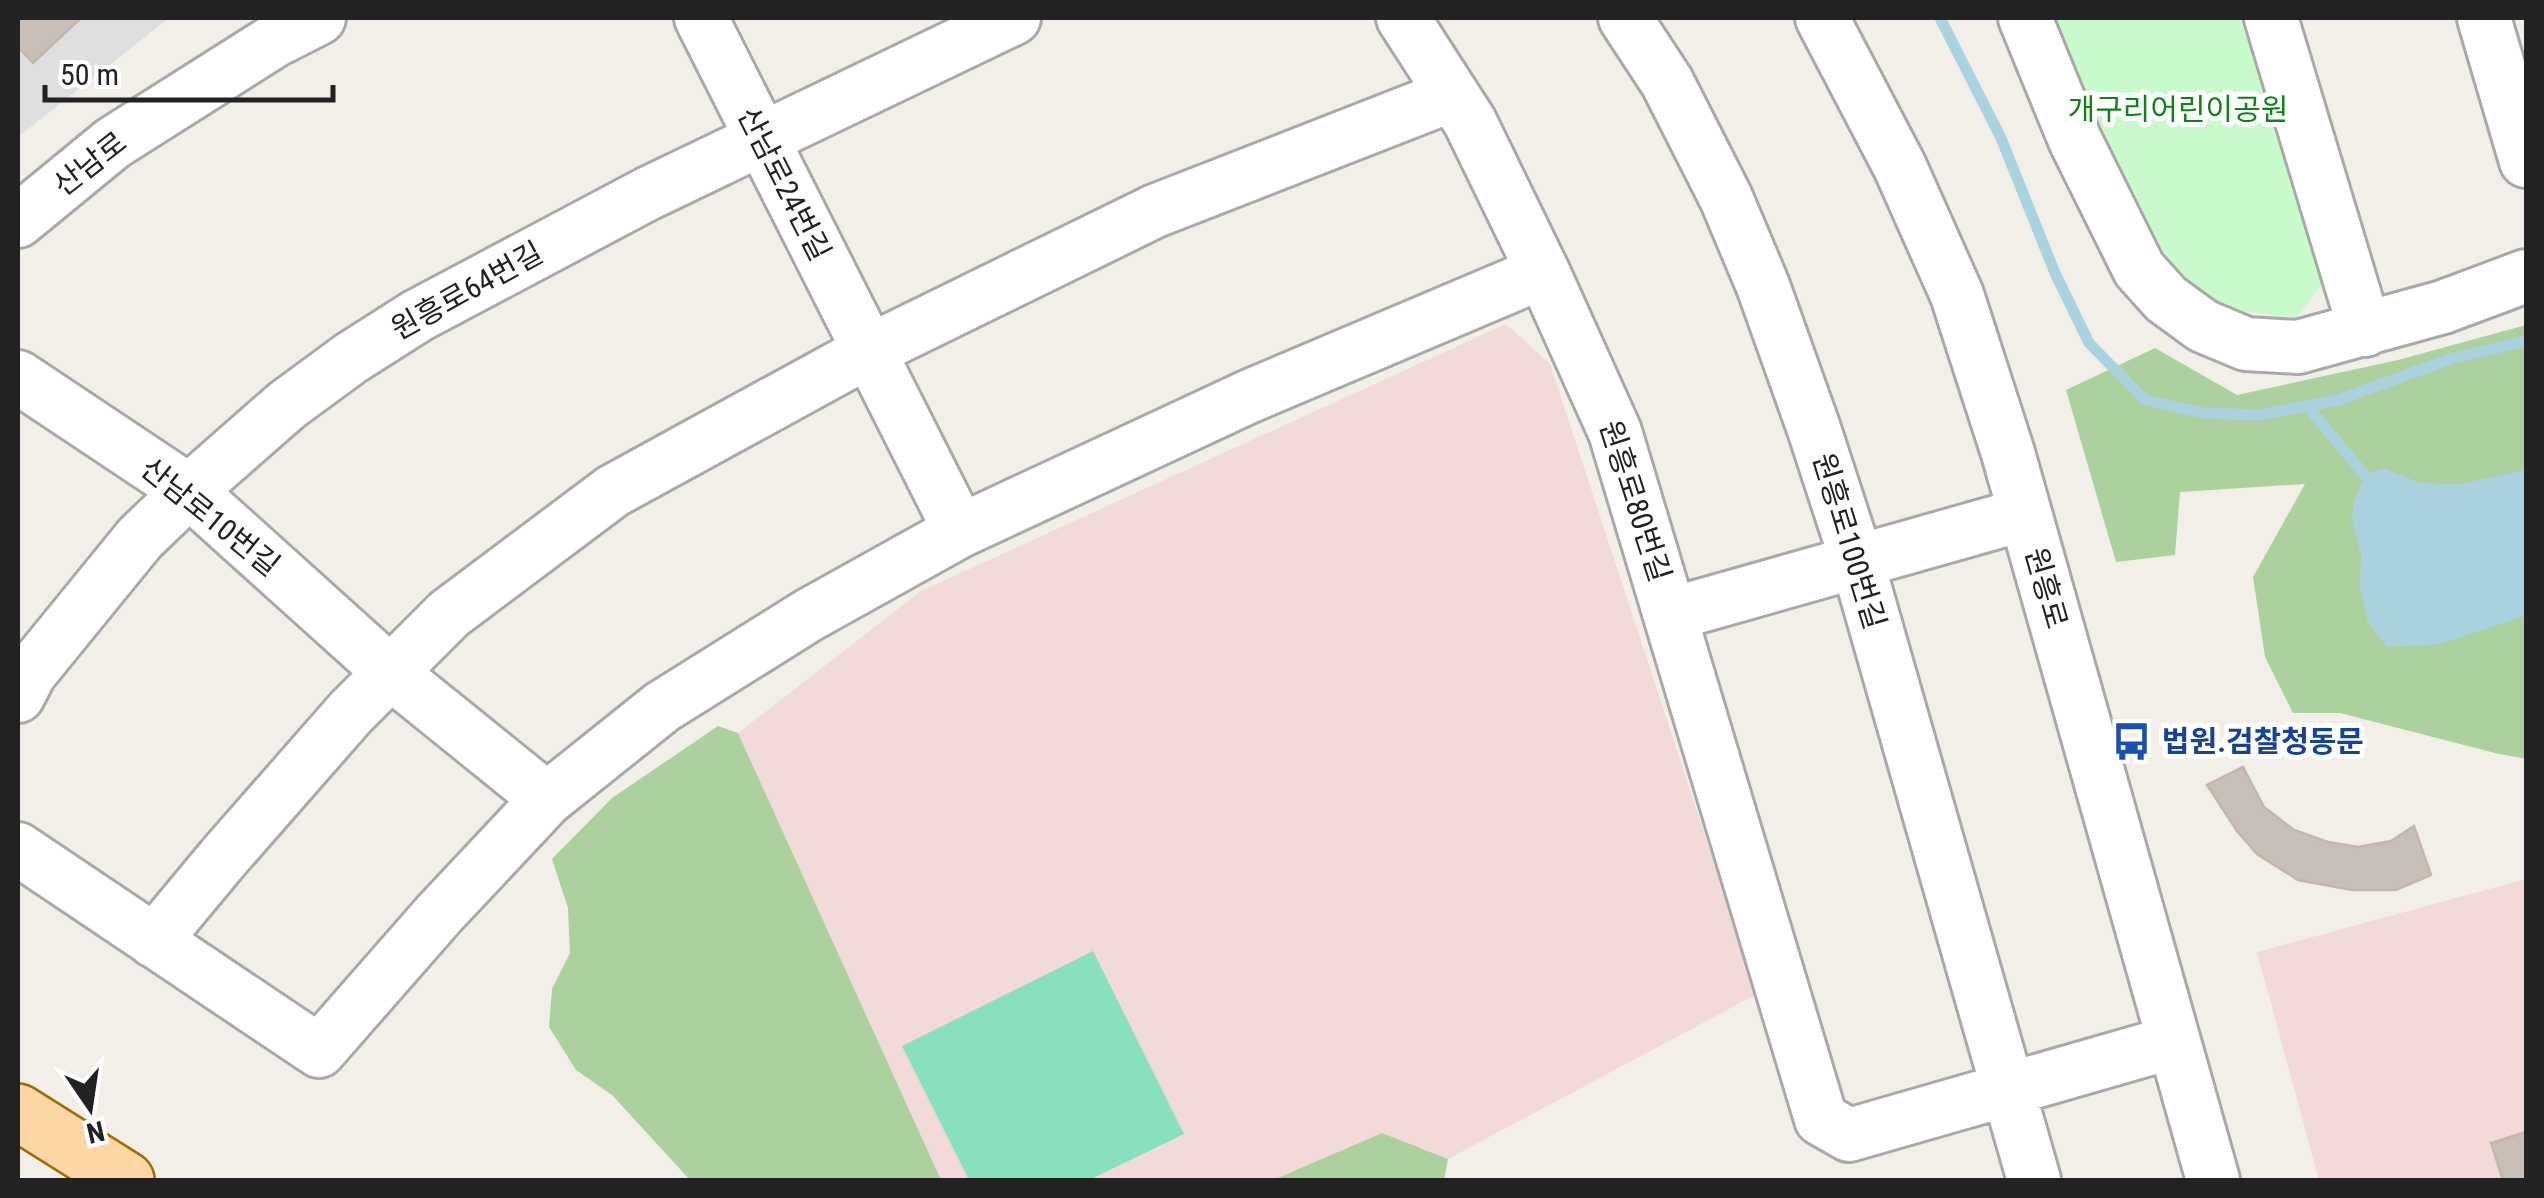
<svg xmlns="http://www.w3.org/2000/svg" width="2544" height="1198" viewBox="0 0 2544 1198" font-family="'Roboto Condensed','Noto Sans KR',sans-serif">
	<style>
		.residential { fill: #e0dfdf }
		.commercial { fill: #f2dad9 }
		.forest { fill: #add19e }
		.park { fill: #c8facc }
		.pitch { fill: #88e0be }
		.water { fill: #aad3df }
		.lines { fill: none; stroke-linecap: round; stroke-linejoin: round }
		.stream { stroke: #aad3df; stroke-width: 11 }
		.building { fill: #c7bfb8; stroke: #c4b6ab; stroke-width: 2.5 }
		.minor-casing { stroke: #a9a9a9; stroke-width: 58 }
		.major-casing { stroke: #a06b00; stroke-width: 60 }
		.minor { stroke: #fff; stroke-width: 52 }
		.major { stroke: #fcd6a4; stroke-width: 55 }
		.labels { text-anchor: middle; stroke-width: 10; stroke-linejoin: round; paint-order: stroke }
		.park-label { font-size: 30px; fill: #0c8416; stroke: #fff }
		.street-label { font-size: 30px; fill: #222; stroke: #fff }
		.transit-label { font-size: 30px; font-weight: bold; fill: #164399; stroke: #fff; text-anchor: start }
	</style>
	<rect width="100%" height="100%" fill="#f2efe9"/>
	<path class="residential" d="M 18,18 L 169,18 L 18,137 Z"/>
	<path class="commercial" d="M 1506,324 L 1550,364 L 1757,994 L 1448,1159 L 1382,1133 L 1273,1180 L 941,1180 L 738,733 L 921,591 Z
		M 2526,879 L 2526,1180 L 2319,1180 L 2257,952 Z"/>
	<path class="forest" d="M 2526,325 L 2526,759 L 2495,753 L 2340,713 L 2293,713 L 2265,657 L 2253,577 L 2305,484 L 2180,492 L 2175,555 L 2116,562 L 2066,390 L 2155,348 L 2237,395 L 2398,360 Z
		M 718,726 L 738,733 L 941,1180 L 690,1180 L 612,1095 L 576,1070 L 549,1027 L 552,989 L 570,953 L 568,908 L 552,859 L 612,798 Z
		M 1382,1133 L 1448,1159 L 1444,1180 L 1273,1180 Z"/>
	<path class="park" d="M 2059,18 L 2240,18 L 2326,280 L 2296,318 L 2230,310 L 2168,275 L 2136,228 L 2051,20 Z"/>
	<path class="pitch" d="M 1093,951 L 1184,1134 L 1089,1180 L 969,1180 L 902,1046 Z"/>
	<path class="water" d="M 2383,468 L 2420,483 L 2460,484 L 2526,470 L 2526,615 L 2440,644 L 2387,647 L 2368,622 L 2360,587 L 2361,554 L 2352,519 L 2354,502 L 2365,475 Z"/>
	<g class="lines">
		<path class="stream" d="M 1940,18 L 2001,138 L 2055,273 L 2089,343 L 2145,400 L 2203,413 L 2259,415 L 2338,400 L 2453,358 L 2526,341
			M 2307,406 L 2374,486"/>
	</g>
	<path class="building" d="M 18,18 L 81,18 L 33,63 L 18,47 Z
		M 2243,767 L 2264,807 L 2294,830 L 2328,842 L 2358,847 L 2391,841 L 2414,826 L 2431,875 L 2396,890 L 2352,890 L 2298,880 L 2257,854 L 2237,831 L 2207,785 Z
		M 2526,1132 L 2526,1180 L 2503,1180 L 2491,1143 Z"/>
	<g class="lines">
		<defs>
			<path id="minor" d="M 701,18 L 960,531 L 1250,396 L 1543,272
				M 1403,18 L 1470,122 L 1543,272 L 1615,432 L 1821,1119 L 1849,1135 L 2173,1042
				M 1625,18 L 1667,82 L 1726,198 L 1763,286 L 1814,429 L 1857,561 L 2034,1180
				M 1822,18 L 1900,167 L 1957,295 L 2008,453 L 2213,1180
				M 2025,18 L 2075,140 L 2139,269 L 2166,299 L 2203,326 L 2246,344 L 2298,347 L 2443,307 L 2526,276
				M 2271,18 L 2365,330
				M 2484,18 L 2526,161
				M 18,221 L 113,143 L 274,41 L 319,18
				M 18,377 L 189,491 L 391,673 L 547,799
				M 1672,614 L 2025,514
				M 18,696 L 30,673 L 140,538 L 189,491 L 287,405 L 351,358 L 417,316 L 647,194 L 1014,18
				M 18,849 L 319,1051 L 439,914 L 547,799 L 662,707 L 809,615 L 960,531
				M 154,941 L 223,858 L 351,712 L 449,614 L 613,491 L 869,351 L 1155,211 L 1452,95"/>
			<path id="major" d="M 18,1112 L 126,1180"/>
		</defs>
		<use href="#minor" class="minor-casing"/>
		<use href="#major" class="major-casing"/>
		<use href="#minor" class="minor"/>
		<use href="#major" class="major"/>
	</g>
	<defs>
		<symbol id="bus-bare" viewBox="-9 -9 18 18"><path d="M-5-6H5V4H4V6H2V4H-2V6H-4V4H-5ZM-3.5-4V0h7V-4ZM-3.5 1.2v1.5H-2V1.2ZM2 1.2v1.5H3.5V1.2Z" fill="#1a4fb4" stroke="#fff" stroke-width="2.5" paint-order="stroke"/></symbol>
	</defs>
	<g fill-rule="evenodd">
		<use href="#bus-bare" x="2104" y="714" width="55" height="55"/>
	</g>
	<g class="labels">
		<g class="park-label">
			<text x="2178" y="120">개구리어린이공원</text>
		</g>
		<g class="street-label">
			<text transform="translate(90 164) rotate(-38)" y="10">산남로</text>
			<text transform="translate(784 184) rotate(63)" y="10">산남로24번길</text>
			<text transform="translate(467 291) rotate(-29)" y="10">원흥로64번길</text>
			<text transform="translate(1635 501) rotate(72)" y="10">원흥로80번길</text>
			<text transform="translate(210 517) rotate(39)" y="10">산남로10번길</text>
			<text transform="translate(1849 541) rotate(73)" y="10">원흥로100번길</text>
			<text transform="translate(2046 588) rotate(74)" y="10">원흥로</text>
		</g>
		<g class="transit-label">
			<text x="2162" y="752">법원.검찰청동문</text>
		</g>
	</g>
	<rect width="2544" height="1198" fill="none" stroke="#222222" stroke-width="40"/>
	<g transform="translate(90 1108) rotate(167)" stroke="#ffffff" stroke-width="8" paint-order="stroke">
	<path d="M0-8L18 38L0 25L-18 38Z" fill="#222222"/>
	<text y="-15" font-size="28" font-weight="bold" text-anchor="middle" fill="#222222">N</text>
	</g>
	<path d="M45 85v15h288v-15" fill="none" stroke="#222222" stroke-width="5"/>
	<text x="60" y="85" font-size="30" fill="#222222" stroke="#ffffff" stroke-width="8" paint-order="stroke">50 m</text>
</svg>
